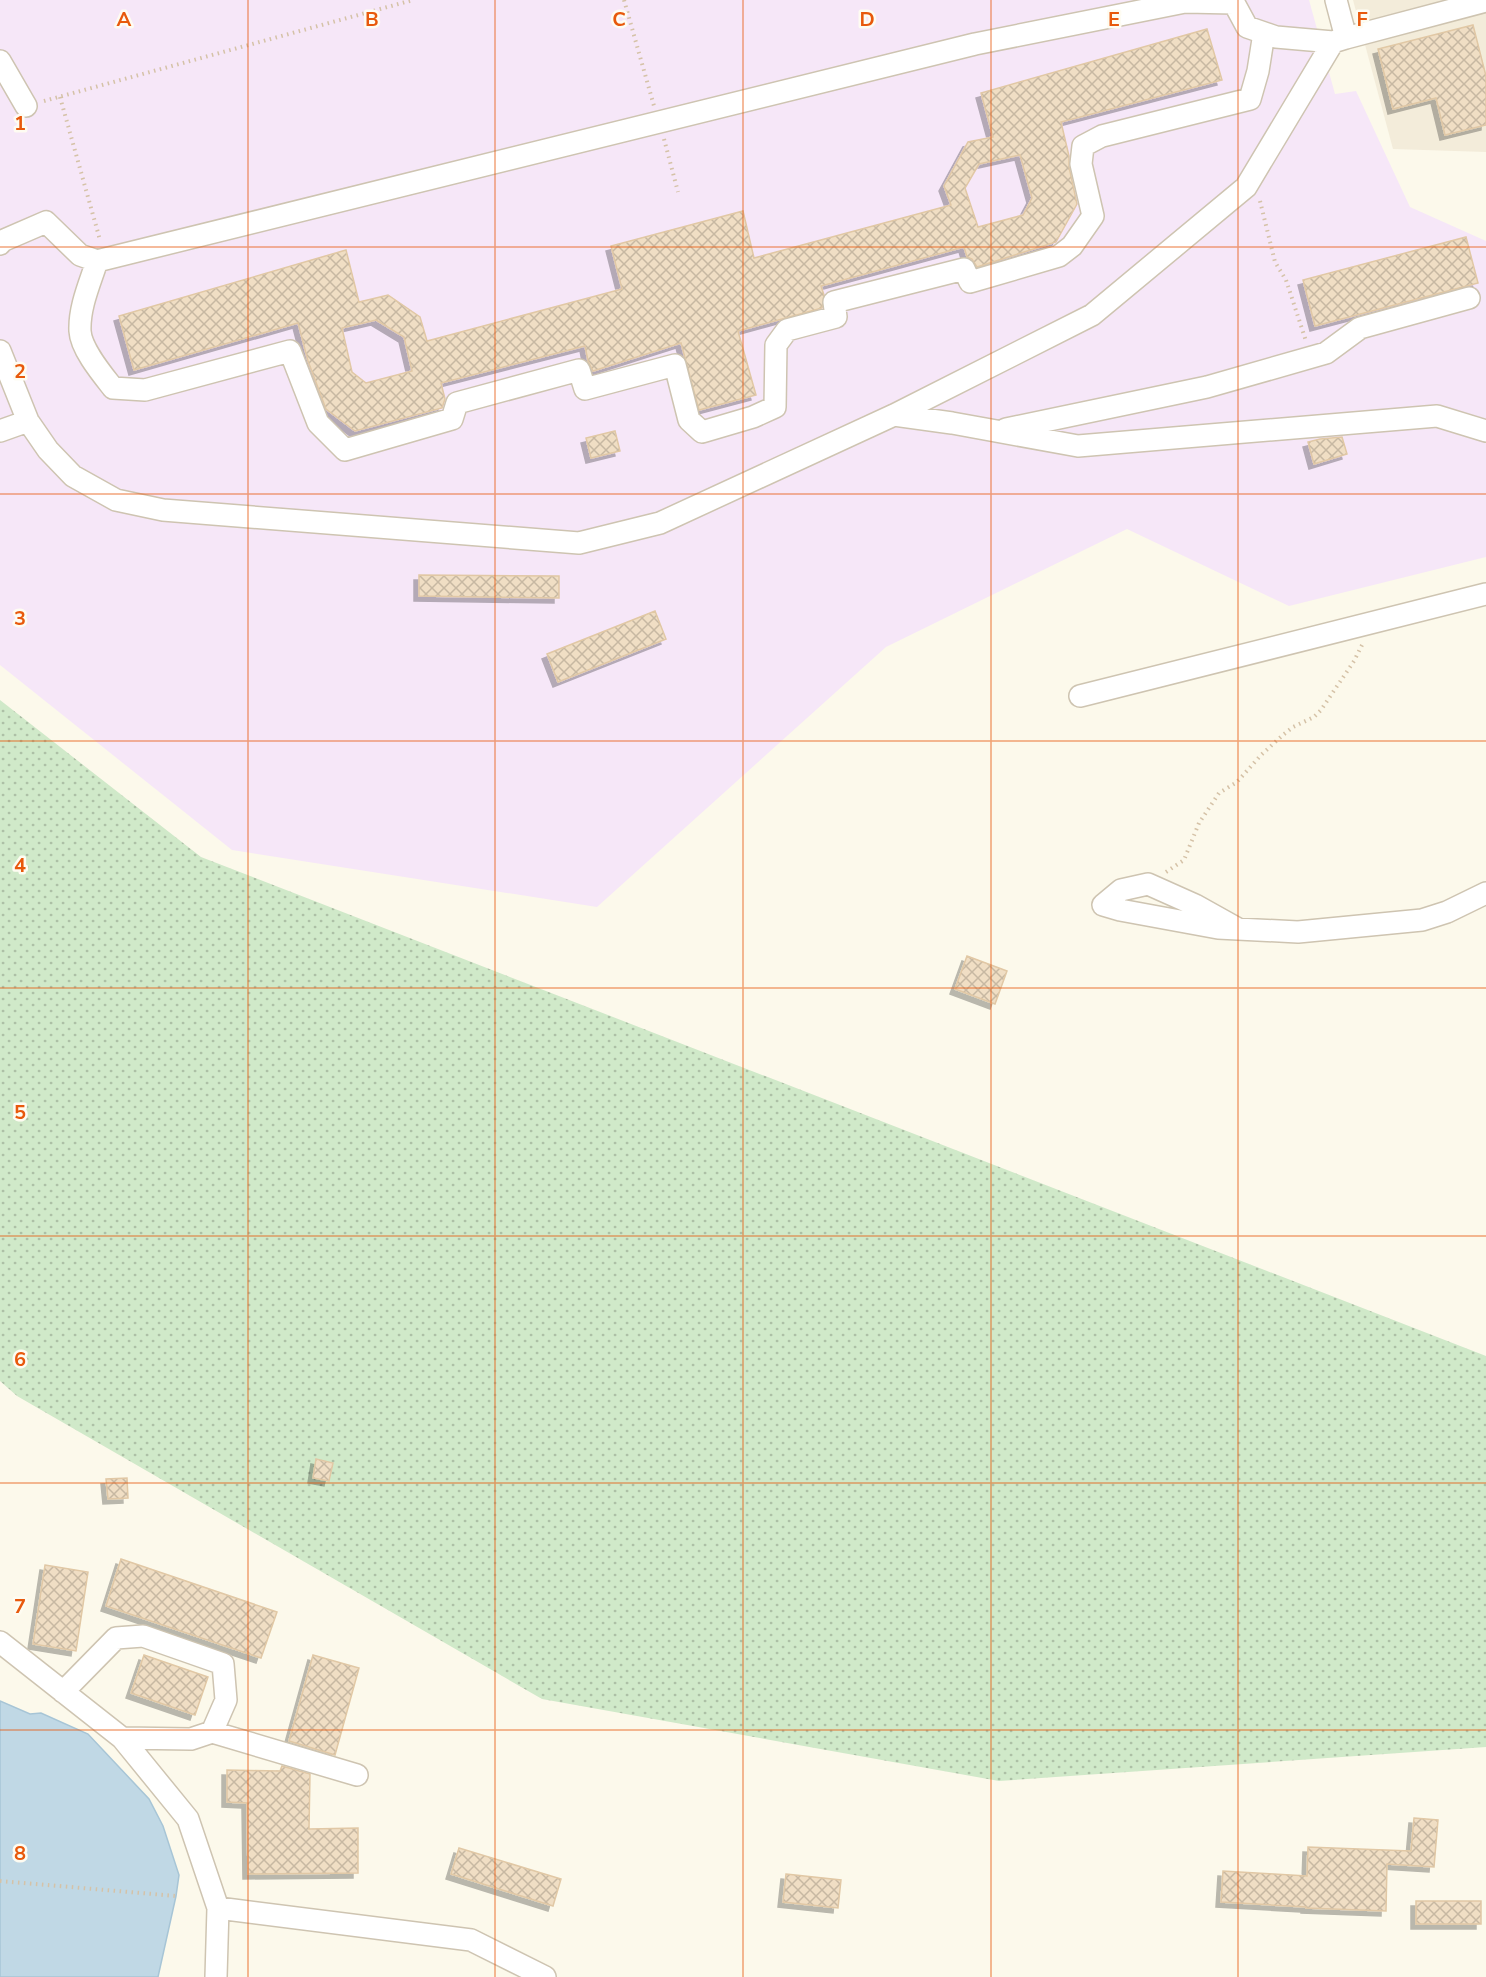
<svg xmlns="http://www.w3.org/2000/svg" width="1486" height="1977" viewBox="0 0 1486 1977" font-family="'Nunito Sans',sans-serif">
	<style>
		.residential { fill: #f3ecda }
		.education { fill: #f6e7f8 }
		.grass { fill: url(#grass-dots) }
		.water { fill: #c0d8e5; stroke: #a7c5d6; stroke-width: 1.5 }
		.building { fill: url(#building-cross-hatch); stroke: #e1c8a5; stroke-width: 1.5; fill-rule: evenodd; filter: url(#shadow) }
		.lines { fill: none; stroke-linecap: round; stroke-linejoin: round }
		.minor-casing { stroke: #cec4b1; stroke-width: 24 }
		.path { stroke: #d5c2a7; stroke-width: 4; stroke-dasharray: 1.5 4.5; stroke-linecap: butt }
		.minor { stroke: #fff; stroke-width: 21 }
		.grid { fill: none; stroke: #e8590c; stroke-width: 1.5; stroke-opacity: 0.55 }
		.grid-label { font-size: 20px; text-anchor: middle; font-weight: bold; fill: #e8590c; stroke: #fefcf2; stroke-width: 5; stroke-linejoin: round; paint-order: stroke }
	</style>
	<defs>
		<pattern id="grass-dots" width="8" height="8" patternUnits="userSpaceOnUse" patternTransform="scale(1.5)"><rect width="8" height="8" fill="#d0e9c9"/><path d="M2 2h.1M6 6h.1" fill="none" stroke="#adc0a6" stroke-width="1.8" stroke-linecap="round"/></pattern>
		<pattern id="building-cross-hatch" width="8" height="8" patternUnits="userSpaceOnUse" patternTransform="scale(1.5)"><rect width="8" height="8" fill="#f0dec4"/><path d="M0 0l8 8M0 8l8-8" fill="none" stroke="#c7b8a2"/></pattern>
		<filter id="shadow"><feDropShadow dx="-5" dy="5" stdDeviation="0" flood-color="#0004"/></filter>
	</defs>
	<rect width="100%" height="100%" fill="#fcf9eb"/>
	<path class="residential" d="M 1353,0 L 1486,0 L 1486,152 L 1393,149 Z"/>
	<path class="education" d="M 0,0 L 1309,0 L 1335,94 L 1356,91 L 1410,207 L 1486,241 L 1486,557 L 1289,606 L 1127,529 L 886,647 L 597,907 L 232,850 L 0,665 Z"/>
	<path class="grass" d="M 0,700 L 201,857 L 1486,1356 L 1486,1747 L 999,1781 L 542,1699 L 17,1396 L 0,1381 Z"/>
	<path class="water" d="M 0,1701 L 30,1714 L 41,1713 L 88,1734 L 149,1799 L 163,1826 L 179,1875 L 176,1896 L 158,1977 L 0,1977 Z"/>
	<path class="building" d="M 1473,25 L 1486,76 L 1486,125 L 1445,135 L 1436,98 L 1393,109 L 1378,49 Z
		M 1207,29 L 1222,80 L 1061,122 L 1069,156 L 1069,167 L 1077,204 L 1056,242 L 977,267 L 972,259 L 967,257 L 964,247 L 821,286 L 824,295 L 822,308 L 738,331 L 756,395 L 699,410 L 681,343 L 593,371 L 588,361 L 585,346 L 441,383 L 445,399 L 442,408 L 355,431 L 326,409 L 308,361 L 298,323 L 134,370 L 119,316 L 346,250 L 359,302 L 388,295 L 420,317 L 427,341 L 622,289 L 611,246 L 743,211 L 754,258 L 951,205 L 944,186 L 968,142 L 993,137 L 981,93 ZM 1020,155 L 1032,198 L 1023,215 L 978,227 L 965,188 L 979,164 ZM 376,320 L 404,337 L 412,371 L 366,383 L 352,372 L 342,328 Z
		M 1466,237 L 1478,283 L 1315,326 L 1303,280 Z
		M 615,431 L 620,451 L 591,458 L 586,438 Z
		M 1342,437 L 1347,454 L 1314,464 L 1308,442 L 1320,439 Z
		M 419,575 L 559,576 L 559,598 L 419,596 Z
		M 655,611 L 666,639 L 558,682 L 547,654 Z
		M 967,956 L 1007,971 L 995,1004 L 955,989 Z
		M 316,1459 L 333,1463 L 329,1481 L 313,1478 Z
		M 127,1478 L 128,1498 L 108,1499 L 106,1479 Z
		M 121,1559 L 277,1612 L 261,1658 L 106,1606 Z
		M 45,1565 L 88,1572 L 76,1651 L 33,1644 Z
		M 144,1655 L 208,1677 L 195,1715 L 131,1693 Z
		M 313,1655 L 359,1668 L 335,1755 L 289,1741 Z
		M 282,1766 L 310,1774 L 309,1829 L 358,1828 L 358,1873 L 248,1874 L 247,1803 L 227,1802 L 227,1770 L 280,1771 Z
		M 1414,1818 L 1438,1820 L 1434,1867 L 1387,1864 L 1386,1911 L 1306,1908 L 1306,1907 L 1221,1902 L 1223,1871 L 1307,1876 L 1308,1847 L 1411,1851 Z
		M 459,1848 L 561,1879 L 553,1906 L 451,1874 Z
		M 786,1874 L 841,1880 L 838,1908 L 783,1902 Z
		M 1416,1901 L 1481,1901 L 1481,1924 L 1416,1924 Z"/>
	<g class="lines">
		<defs>
			<path id="minor" d="M 1336,0 L 1346,38 L 1486,1
				M 0,61 L 26,106
				M 0,244 L 2,241 L 46,222 L 80,255 L 97,261 L 975,44 L 1185,2 L 1234,3 L 1247,27 L 1276,37 L 1333,42
				M 97,261 C 90,283 79,307 80,331 C 81,349 102,374 113,388 L 145,390 L 290,351 L 318,423 L 345,450 L 452,419 L 457,403 L 579,370 L 585,389 L 675,365 L 689,420 L 702,432 L 753,417 L 775,407 L 776,345 L 787,330 L 836,317 L 834,302 L 964,269 L 970,282 L 1059,256 L 1072,246 L 1093,216 L 1081,164 L 1083,146 L 1102,136 L 1250,99 L 1258,71 L 1264,33
				M 0,351 L 28,421
				M 894,415 L 952,423 L 1078,446 L 1437,416 L 1486,431
				M 1006,429 L 1207,387 L 1326,353 L 1360,328 L 1469,298
				M 0,431 L 28,421 L 48,450 L 73,476 L 116,500 L 163,510 L 579,543 L 660,523 L 894,415 L 1092,315 L 1246,187 L 1333,42 L 1346,38
				M 1080,696 L 1486,594
				M 1238,929 L 1195,905 L 1148,884 L 1121,890 L 1103,905 L 1120,910 L 1218,928 L 1298,932 L 1422,920 L 1447,912 L 1486,893
				M 0,1642 L 122,1738 L 188,1819 L 218,1908 L 216,1977
				M 63,1692 L 116,1638 L 143,1636 L 223,1664 L 226,1700 L 212,1732 L 191,1739 L 122,1738
				M 212,1732 L 357,1775
				M 218,1908 L 471,1940 L 545,1977"/>
		</defs>
		<use href="#minor" class="minor-casing"/>
		<path class="path" d="M 624,0 L 654,106
			M 60,97 L 100,240
			M 44,101 L 413,0
			M 664,139 L 678,192
			M 1260,201 L 1275,262 L 1286,280 L 1306,341
			M 1166,872 L 1184,860 L 1199,823 L 1219,793 L 1237,782 L 1261,755 L 1283,735 L 1293,727 L 1314,717 L 1321,710 L 1354,661 L 1362,645
			M 0,1881 L 176,1896"/>
		<use href="#minor" class="minor"/>
	</g>
	<path class="grid" d="M 248,0 L 248,1977M 495,0 L 495,1977M 743,0 L 743,1977M 991,0 L 991,1977M 1238,0 L 1238,1977M 0,247 L 1486,247M 0,494 L 1486,494M 0,741 L 1486,741M 0,988 L 1486,988M 0,1236 L 1486,1236M 0,1483 L 1486,1483M 0,1730 L 1486,1730"/>
	<g class="grid-label">
		<text x="124" y="26">A</text>
		<text x="372" y="26">B</text>
		<text x="619" y="26">C</text>
		<text x="867" y="26">D</text>
		<text x="1114" y="26">E</text>
		<text x="1362" y="26">F</text>
		<text x="20" y="130">1</text>
		<text x="20" y="378">2</text>
		<text x="20" y="625">3</text>
		<text x="20" y="872">4</text>
		<text x="20" y="1119">5</text>
		<text x="20" y="1366">6</text>
		<text x="20" y="1613">7</text>
		<text x="20" y="1860">8</text>
	</g>
</svg>
